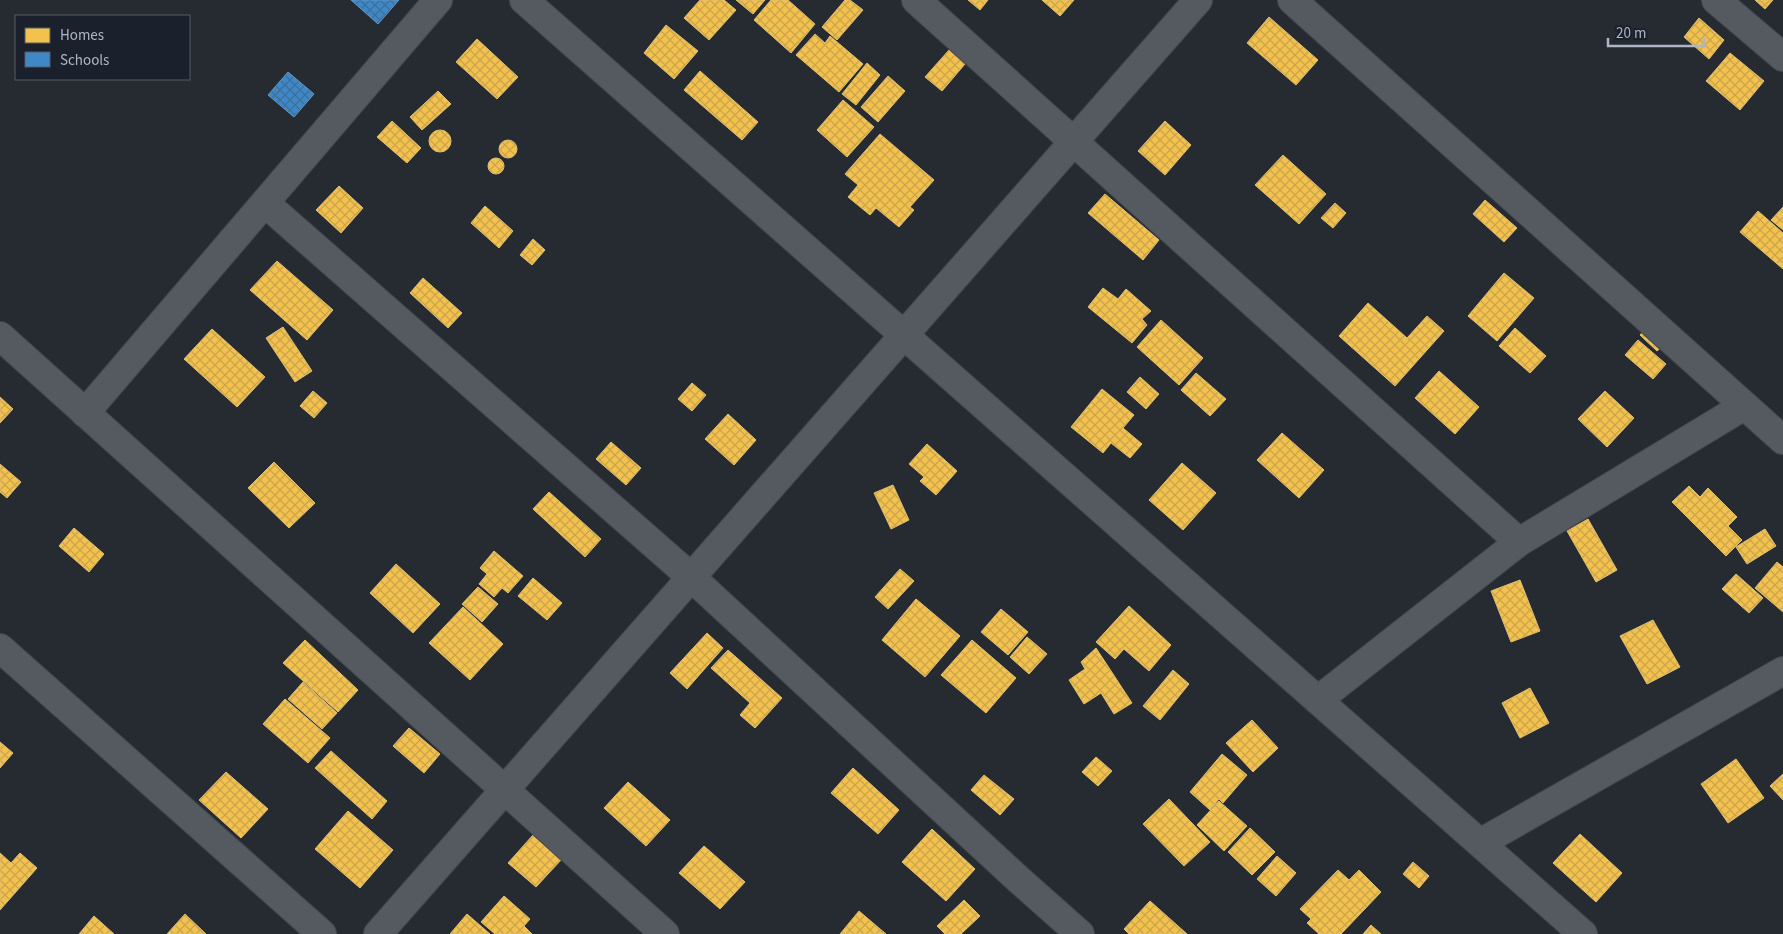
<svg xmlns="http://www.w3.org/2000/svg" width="1783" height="934" viewBox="0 0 1783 934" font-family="'Source Sans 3',sans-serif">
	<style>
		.homes { fill: url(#homes-cross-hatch); stroke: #debe71 }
		.schools { fill: url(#schools-cross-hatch); stroke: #6096c5 }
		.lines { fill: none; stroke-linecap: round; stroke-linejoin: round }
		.minor-casing { stroke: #43474c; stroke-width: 30 }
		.minor { stroke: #555960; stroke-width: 28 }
	</style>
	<defs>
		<pattern id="homes-cross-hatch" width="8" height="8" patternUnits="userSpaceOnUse" patternTransform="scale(1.25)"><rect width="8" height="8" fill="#f2c14e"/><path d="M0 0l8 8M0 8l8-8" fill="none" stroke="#cca54a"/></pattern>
		<pattern id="schools-cross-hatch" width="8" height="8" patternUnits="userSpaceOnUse" patternTransform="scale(1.25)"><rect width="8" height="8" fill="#3f88c5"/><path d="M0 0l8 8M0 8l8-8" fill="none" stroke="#3c709c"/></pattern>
	</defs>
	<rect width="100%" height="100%" fill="#262b32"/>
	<path class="homes" d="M 700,0 L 724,0 L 736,10 L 709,40 L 684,18 Z
		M 736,0 L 765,0 L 753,14 Z
		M 771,0 L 788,0 L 815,24 L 791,53 L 754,20 Z
		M 845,0 L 850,0 L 863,10 L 837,40 L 822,27 Z
		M 968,0 L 988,0 L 980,10 Z
		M 1042,0 L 1074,0 L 1060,16 Z
		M 1755,0 L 1773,0 L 1765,9 Z
		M 1269,17 L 1318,60 L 1296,85 L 1247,43 Z
		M 1699,18 L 1724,40 L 1709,59 L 1684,37 Z
		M 666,25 L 698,51 L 674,79 L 644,53 Z
		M 815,34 L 825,43 L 830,36 L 863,64 L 839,92 L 796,55 Z
		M 477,39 L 518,77 L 497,99 L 456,62 Z
		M 949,50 L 965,64 L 942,91 L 925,77 Z
		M 1730,53 L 1764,81 L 1740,110 L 1706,81 Z
		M 867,63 L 880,75 L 856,105 L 842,94 Z
		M 700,71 L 758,122 L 742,140 L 684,90 Z
		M 888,76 L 905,91 L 878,122 L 861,107 Z
		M 438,91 L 451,104 L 422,130 L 410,117 Z
		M 843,100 L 874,127 L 847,157 L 817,130 Z
		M 392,121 L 421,148 L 407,163 L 377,137 Z
		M 1165,121 L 1191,145 L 1165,175 L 1138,151 Z
		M429 141a11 11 0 1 1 22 0a11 11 0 1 1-22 0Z
		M 880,134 L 934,180 L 910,207 L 914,210 L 899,227 L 876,208 L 870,215 L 848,197 L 858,185 L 845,174 Z
		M499 149a9 9 0 1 1 18 0a9 9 0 1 1-18 0Z
		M 1283,155 L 1326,194 L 1299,224 L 1255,185 Z
		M488 166a8 8 0 1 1 16 0a8 8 0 1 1-16 0Z
		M 339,186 L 363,208 L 341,233 L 316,210 Z
		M 1105,194 L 1159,240 L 1143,260 L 1088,213 Z
		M 1485,200 L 1517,228 L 1504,242 L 1473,214 Z
		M 1335,203 L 1346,213 L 1333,228 L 1321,218 Z
		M 485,206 L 513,231 L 499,248 L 471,223 Z
		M 1783,207 L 1783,230 L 1771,220 Z
		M 1758,211 L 1783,233 L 1783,269 L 1740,232 Z
		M 533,239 L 545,250 L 532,265 L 520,255 Z
		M 277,261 L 333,310 L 307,340 L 250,290 Z
		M 1504,273 L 1534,298 L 1497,341 L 1468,316 Z
		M 423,278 L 462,313 L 448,328 L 410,293 Z
		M 1103,288 L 1118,299 L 1126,289 L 1151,311 L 1142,319 L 1147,325 L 1132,343 L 1088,307 Z
		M 1368,303 L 1407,338 L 1427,316 L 1444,331 L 1395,386 L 1339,336 Z
		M 1161,320 L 1203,358 L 1179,385 L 1137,347 Z
		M 283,327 L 312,371 L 295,382 L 266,338 Z
		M 1647,327 L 1665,344 L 1657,351 L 1640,335 Z
		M 1515,328 L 1546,356 L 1530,373 L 1499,346 Z
		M 212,329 L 265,377 L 237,407 L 184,359 Z
		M 1638,340 L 1666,364 L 1653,379 L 1625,355 Z
		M 1439,371 L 1479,407 L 1455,434 L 1415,398 Z
		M 1196,373 L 1226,399 L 1210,416 L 1181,390 Z
		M 1140,377 L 1159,394 L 1146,409 L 1127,392 Z
		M 692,383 L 706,395 L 692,411 L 678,399 Z
		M 1102,389 L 1134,415 L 1123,428 L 1142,444 L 1130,458 L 1111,443 L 1103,453 L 1071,427 Z
		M 313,391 L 327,403 L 314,418 L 300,406 Z
		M 1605,391 L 1634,418 L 1607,447 L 1578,419 Z
		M 0,397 L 13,409 L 0,423 Z
		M 728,414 L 756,440 L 734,465 L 705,439 Z
		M 1282,433 L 1324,470 L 1299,498 L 1257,460 Z
		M 611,442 L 641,468 L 626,485 L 596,459 Z
		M 927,444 L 957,471 L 936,495 L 920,481 L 924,477 L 909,464 Z
		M 274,462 L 315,503 L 289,528 L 248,488 Z
		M 1182,463 L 1216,493 L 1183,530 L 1149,500 Z
		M 0,464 L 21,482 L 7,498 L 0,492 Z
		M 893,485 L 909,520 L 891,529 L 874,493 Z
		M 1689,486 L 1700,497 L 1708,488 L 1737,517 L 1728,526 L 1742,540 L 1726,556 L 1672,502 Z
		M 549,492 L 601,539 L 585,557 L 533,509 Z
		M 1588,519 L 1617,570 L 1596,582 L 1567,531 Z
		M 74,528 L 104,554 L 89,572 L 59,546 Z
		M 1765,529 L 1776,546 L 1747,564 L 1736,547 Z
		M 494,551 L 523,576 L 508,593 L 502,588 L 494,597 L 479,584 L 487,574 L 480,568 Z
		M 1777,562 L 1783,567 L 1783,612 L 1755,588 Z
		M 396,564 L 440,604 L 413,633 L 370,593 Z
		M 900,569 L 914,581 L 888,609 L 875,597 Z
		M 1736,574 L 1763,598 L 1749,613 L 1722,589 Z
		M 533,578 L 562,603 L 547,620 L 518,596 Z
		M 1520,580 L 1540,631 L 1511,642 L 1491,591 Z
		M 478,587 L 498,604 L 482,622 L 462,604 Z
		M 916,599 L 960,636 L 925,677 L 882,640 Z
		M 1129,606 L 1171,645 L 1149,671 L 1124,649 L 1115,659 L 1096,642 Z
		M 463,607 L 503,644 L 470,680 L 429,643 Z
		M 1001,609 L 1028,632 L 1008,655 L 981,632 Z
		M 1653,620 L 1680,667 L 1647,684 L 1620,636 Z
		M 707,633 L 723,648 L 687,689 L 670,673 Z
		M 1027,637 L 1047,654 L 1029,674 L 1010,657 Z
		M 305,640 L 358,690 L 338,712 L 283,663 Z
		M 972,640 L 1016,678 L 986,713 L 941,675 Z
		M 1096,648 L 1132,703 L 1114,714 L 1101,693 L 1084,704 L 1069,680 L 1085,669 L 1081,662 Z
		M 728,650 L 782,698 L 755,728 L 740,715 L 750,703 L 711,668 Z
		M 1173,670 L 1189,684 L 1160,720 L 1143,706 Z
		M 303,682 L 337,713 L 322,729 L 288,699 Z
		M 1530,688 L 1549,723 L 1520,738 L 1502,703 Z
		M 285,699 L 330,738 L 308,763 L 263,724 Z
		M 1252,720 L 1278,748 L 1253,772 L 1226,743 Z
		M 409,728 L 440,754 L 424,773 L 393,746 Z
		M 0,742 L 13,753 L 0,768 Z
		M 331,751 L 387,801 L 372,819 L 315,768 Z
		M 1222,754 L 1247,775 L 1223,803 L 1219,799 L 1210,810 L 1190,792 Z
		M 1096,757 L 1112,771 L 1098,786 L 1082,772 Z
		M 1736,759 L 1764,798 L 1728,823 L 1701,784 Z
		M 853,768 L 899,810 L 878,834 L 831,793 Z
		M 226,772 L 268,809 L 241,838 L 199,800 Z
		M 1783,774 L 1783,800 L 1770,786 Z
		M 984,775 L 1014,799 L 1000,815 L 971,790 Z
		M 628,782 L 670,820 L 646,846 L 604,808 Z
		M 1169,799 L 1210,842 L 1184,866 L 1143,824 Z
		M 1219,801 L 1247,826 L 1224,851 L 1197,825 Z
		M 348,811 L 393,850 L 360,888 L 315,849 Z
		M 1250,828 L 1275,852 L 1252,875 L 1228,852 Z
		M 932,829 L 975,869 L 946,901 L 902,862 Z
		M 1580,834 L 1622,873 L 1596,902 L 1553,863 Z
		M 533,835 L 561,860 L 536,887 L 508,863 Z
		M 704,846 L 745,882 L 720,909 L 679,873 Z
		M 0,853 L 11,863 L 20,853 L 37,868 L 0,910 Z
		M 1277,856 L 1296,873 L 1276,896 L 1257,879 Z
		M 1413,862 L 1429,876 L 1419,888 L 1403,874 Z
		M 1338,870 L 1349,880 L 1359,870 L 1381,892 L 1341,934 L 1319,934 L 1307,923 L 1311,919 L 1300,909 Z
		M 504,896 L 530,919 L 524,926 L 532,934 L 495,934 L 481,922 Z
		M 964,900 L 980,916 L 961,934 L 945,934 L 937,926 Z
		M 1150,901 L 1187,934 L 1129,934 L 1124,929 Z
		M 859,911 L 886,934 L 840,934 Z
		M 185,914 L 206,934 L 167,934 Z
		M 467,914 L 490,934 L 450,934 Z
		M 94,916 L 114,934 L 79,934 Z
		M 1371,925 L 1381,934 L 1363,934 Z"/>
	<path class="schools" d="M 351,0 L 399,0 L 378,24 Z
		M 288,72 L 314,94 L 294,117 L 268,95 Z"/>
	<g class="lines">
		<defs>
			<path id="minor" d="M 524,0 L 1583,934
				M 916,0 L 1519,542
				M 1292,0 L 1783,440
				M 1716,0 L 1783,57
				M 265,203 L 691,577 L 1018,879 L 1080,934
				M 0,336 L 665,934
				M 85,413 L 438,0
				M 0,648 L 322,934
				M 1318,700 L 1519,542 L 1744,406
				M 1480,843 L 1783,671
				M 378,934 L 1198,0"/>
		</defs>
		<use href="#minor" class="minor-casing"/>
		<use href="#minor" class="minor"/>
	</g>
	<rect x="15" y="15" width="175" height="65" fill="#1a212c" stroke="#555d69"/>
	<rect x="25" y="28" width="25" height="15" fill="#f2c14e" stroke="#555d69"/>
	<text x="60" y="40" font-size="15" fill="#aeb6c4">Homes</text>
	<rect x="25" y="52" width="25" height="15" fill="#3f88c5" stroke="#555d69"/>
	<text x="60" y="65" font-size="15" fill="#aeb6c4">Schools</text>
	<path d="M1608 38v8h96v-8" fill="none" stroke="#aeb6c4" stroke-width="2.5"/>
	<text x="1616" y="38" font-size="15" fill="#aeb6c4" stroke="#1a212c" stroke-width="4" paint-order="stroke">20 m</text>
</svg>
